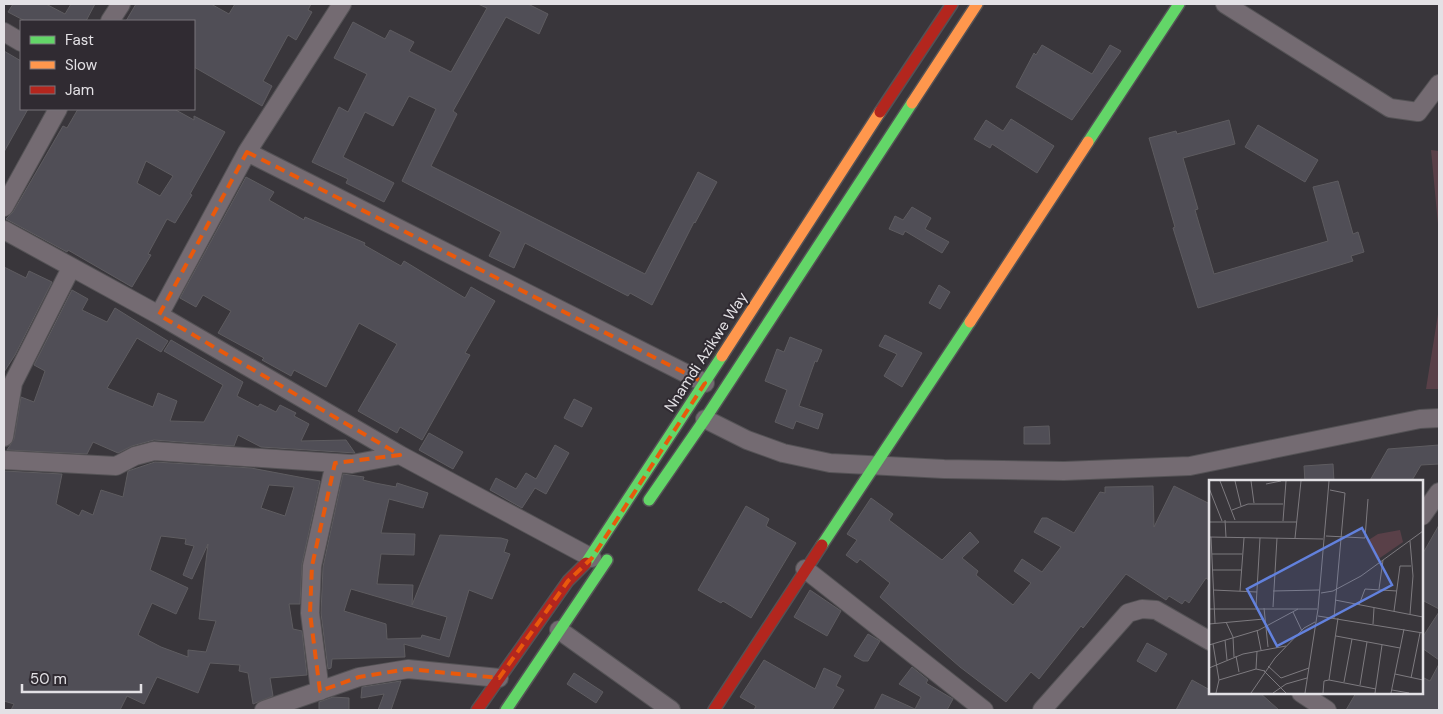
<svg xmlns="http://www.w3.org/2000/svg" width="1443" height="714" viewBox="0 0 1443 714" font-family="'DM Sans',sans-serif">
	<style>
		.green { fill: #594048 }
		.building { fill: #504e56; stroke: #5e5c60; fill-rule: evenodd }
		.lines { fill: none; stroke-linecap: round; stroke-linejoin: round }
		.street-casing { stroke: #545255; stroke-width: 20 }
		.fast-casing { stroke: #545255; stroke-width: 14 }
		.slow-casing { stroke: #545255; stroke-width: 14 }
		.jam-casing { stroke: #545255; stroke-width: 14 }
		.street { stroke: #746b72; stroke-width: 18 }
		.fast { stroke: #63d668; stroke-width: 11 }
		.slow { stroke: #ff974d; stroke-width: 11 }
		.jam { stroke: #b3261e; stroke-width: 11 }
		.marked { fill: none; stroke: #e8590c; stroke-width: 4; stroke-dasharray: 10 6; stroke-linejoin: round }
		.labels { text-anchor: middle; stroke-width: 4; stroke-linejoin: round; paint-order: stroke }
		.street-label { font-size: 15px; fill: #e3e1e5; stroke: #302b32 }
		.inset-road { fill: none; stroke: #7d7a7f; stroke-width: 1 }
		.view { fill: #6281dd; fill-opacity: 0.15; stroke: #6281dd; stroke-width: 2.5 }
		.inset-edge { fill: none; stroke: #e3e1e5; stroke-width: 2.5 }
	</style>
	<rect width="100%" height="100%" fill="#39363b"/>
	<path class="green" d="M 1431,150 L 1439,151 L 1439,235 Z
		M 1439,308 L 1439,389 L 1426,389 Z"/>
	<path class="building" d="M 13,4 L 46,4 L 65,14 L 71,4 L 95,4 L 86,21 L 25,21 L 8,12 Z
		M 136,4 L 211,4 L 229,14 L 235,4 L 311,4 L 308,10 L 312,12 L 296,40 L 288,35 L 263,81 L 272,86 L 262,106 L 194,67 L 194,21 L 126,21 Z
		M 478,4 L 528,4 L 548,14 L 539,34 L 506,17 L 453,111 L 457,114 L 431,166 L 645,274 L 698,172 L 717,182 L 695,223 L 694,222 L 652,305 L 630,293 L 628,296 L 525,243 L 514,268 L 489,256 L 501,232 L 402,181 L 436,109 L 409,96 L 393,126 L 365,112 L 343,157 L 394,183 L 384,202 L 346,183 L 348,179 L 312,162 L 339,107 L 348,112 L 367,74 L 334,58 L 353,22 L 385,39 L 390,30 L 414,42 L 409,51 L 451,72 L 487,8 Z
		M 1042,45 L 1092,74 L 1110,45 L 1121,51 L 1072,120 L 1016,87 L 1034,53 L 1036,55 Z
		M 4,51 L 21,61 L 21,109 L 28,109 L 4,152 Z
		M 78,109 L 174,109 L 194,120 L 194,116 L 225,132 L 190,194 L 192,195 L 175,223 L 167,219 L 148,254 L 151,255 L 132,287 L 68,250 L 67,252 L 6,219 L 13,212 L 63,126 L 67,128 ZM 146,161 L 173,176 L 160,196 L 137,183 Z
		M 1011,119 L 1054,146 L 1037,173 L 992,144 L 990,148 L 974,139 L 986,120 L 1003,131 Z
		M 1229,120 L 1235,144 L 1183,158 L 1198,209 L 1195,210 L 1214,274 L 1328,241 L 1313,187 L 1338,181 L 1353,234 L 1358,232 L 1364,252 L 1351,256 L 1353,261 L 1198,308 L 1173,228 L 1175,227 L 1149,138 L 1176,131 L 1177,134 Z
		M 1258,125 L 1318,160 L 1305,182 L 1245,147 Z
		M 246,177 L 274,192 L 269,200 L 304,220 L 305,217 L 365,243 L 364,245 L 401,266 L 404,261 L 465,298 L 471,287 L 495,301 L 465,353 L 470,355 L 422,440 L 400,427 L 397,433 L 358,411 L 397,344 L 359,323 L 326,387 L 294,370 L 291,376 L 262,360 L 264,358 L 218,333 L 231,311 L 229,310 L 203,295 L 196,307 L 180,298 Z
		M 912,207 L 931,218 L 925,229 L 949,242 L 942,253 L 905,231 L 903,235 L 889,229 L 895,216 L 903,220 Z
		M 4,267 L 26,278 L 29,271 L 52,282 L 15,355 L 4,372 Z
		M 939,285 L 950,292 L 940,309 L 929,303 Z
		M 72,290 L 88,299 L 82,310 L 107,322 L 115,308 L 168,341 L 161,352 L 137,338 L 107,388 L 153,407 L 158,393 L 177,401 L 170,421 L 204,422 L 223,385 L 164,351 L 171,340 L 243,382 L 237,396 L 258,407 L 260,404 L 276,412 L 280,405 L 296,413 L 294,416 L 309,424 L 301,441 L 346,440 L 355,453 L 261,447 L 238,435 L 234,446 L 154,440 L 132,446 L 118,453 L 93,442 L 87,454 L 7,450 L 14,439 L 21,397 L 34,402 L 45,371 L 34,365 Z
		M 885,335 L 922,353 L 902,387 L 884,376 L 897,354 L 879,346 Z
		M 790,337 L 822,350 L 817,362 L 815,361 L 799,406 L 823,414 L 818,429 L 796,421 L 793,429 L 775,422 L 787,390 L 765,381 L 777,349 L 784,352 Z
		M 574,399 L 592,408 L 582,427 L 564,418 Z
		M 1049,426 L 1050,444 L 1024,444 L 1024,427 Z
		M 429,433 L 463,452 L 453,469 L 419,450 Z
		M 555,445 L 569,453 L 546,494 L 535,488 L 522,508 L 490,490 L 496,478 L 516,489 L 526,473 L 536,479 Z
		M 1439,445 L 1439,464 L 1421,465 L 1411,482 L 1369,482 L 1388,449 Z
		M 155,462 L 251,468 L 320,481 L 302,564 L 300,604 L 289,604 L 293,629 L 302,631 L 307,675 L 270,678 L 273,696 L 253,704 L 248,673 L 239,671 L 240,665 L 210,663 L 198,693 L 157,677 L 144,704 L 127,696 L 120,710 L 11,710 L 14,704 L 4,701 L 4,471 L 62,474 L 56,504 L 79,516 L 82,510 L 93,515 L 101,490 L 123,497 L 128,471 ZM 269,485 L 294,487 L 285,516 L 261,508 ZM 161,536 L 186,539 L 185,544 L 194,546 L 183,575 L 192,579 L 208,544 L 199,619 L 216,621 L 206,652 L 188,650 L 188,657 L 161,647 L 138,635 L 152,603 L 176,614 L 188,588 L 150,570 Z
		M 1333,464 L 1334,482 L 1305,482 L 1304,466 Z
		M 343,474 L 364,477 L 363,480 L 375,483 L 396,487 L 397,483 L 428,493 L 423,508 L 389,499 L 381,533 L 415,534 L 414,555 L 381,554 L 377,584 L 413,585 L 412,605 L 440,535 L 501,538 L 508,540 L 504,552 L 510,554 L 492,599 L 469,590 L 449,657 L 404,644 L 405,657 L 332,659 L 331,668 L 328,669 L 321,613 L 323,567 ZM 351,589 L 447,617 L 440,640 L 422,635 L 421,638 L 387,639 L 386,624 L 344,611 Z
		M 1153,486 L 1154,527 L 1174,486 L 1210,504 L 1210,581 L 1206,578 L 1189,603 L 1185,600 L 1182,604 L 1169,596 L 1166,600 L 1126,574 L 1083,628 L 1081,626 L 1039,679 L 1031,672 L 1006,702 L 960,667 L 880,597 L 890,583 L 860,559 L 857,563 L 846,555 L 857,540 L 847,534 L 871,498 L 893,514 L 889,520 L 942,560 L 970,532 L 979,542 L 962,558 L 978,571 L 976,575 L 1013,605 L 1031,583 L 1014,571 L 1022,559 L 1042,572 L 1061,547 L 1034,532 L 1042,518 L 1047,518 L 1074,533 L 1100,492 L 1105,493 L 1105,487 Z
		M 746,506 L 769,519 L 766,526 L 796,543 L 751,618 L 723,601 L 721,603 L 698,590 Z
		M 1439,525 L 1439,609 L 1422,600 L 1422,555 Z
		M 810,590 L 841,611 L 827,636 L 794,617 Z
		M 1439,612 L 1439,660 L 1422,648 L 1422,638 Z
		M 868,634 L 880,641 L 868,661 L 863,661 L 854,656 Z
		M 1147,643 L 1167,654 L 1156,672 L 1137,661 Z
		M 764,660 L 815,689 L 824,668 L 841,676 L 836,686 L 844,690 L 832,710 L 754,710 L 756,706 L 740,697 Z
		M 1439,664 L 1439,710 L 1346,710 L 1356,693 L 1422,693 L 1422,677 L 1430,681 Z
		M 912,667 L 928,680 L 926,683 L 953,699 L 947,710 L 874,710 L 882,694 L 915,709 L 921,697 L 899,684 Z
		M 574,673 L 603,692 L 596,703 L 567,684 Z
		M 1192,680 L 1210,690 L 1210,693 L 1260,693 L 1279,710 L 1176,710 Z
		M 401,681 L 391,710 L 378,710 L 384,694 L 361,698 L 362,687 Z
		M 333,697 L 349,698 L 349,710 L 319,710 L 319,702 Z"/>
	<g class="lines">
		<defs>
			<path id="street" d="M 1225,4 L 1390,108 L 1418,112 L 1439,84
				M 110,21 L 121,4
				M 4,32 L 21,42
				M 247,152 L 705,383
				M 4,207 L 58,109
				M 4,230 L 159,315 L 400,455 L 592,558
				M 159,315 L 247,152 L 342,4
				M 705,419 L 747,440 L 783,453 L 830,463 L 944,469 L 1064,471 L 1190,466 L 1420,419 L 1439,418
				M 4,437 L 13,383 L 71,268
				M 4,460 L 116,466 L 135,456 L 154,451 L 352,464 L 400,455
				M 1422,516 L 1439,492
				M 805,569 L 984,710
				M 559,630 L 671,710
				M 320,691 L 310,613 L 312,566 L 335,463
				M 1301,693 L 1327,710
				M 264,710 L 359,677 L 408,669 L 499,678
				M 1042,710 L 1128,613 L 1142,609 L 1156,610 L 1210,641"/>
			<path id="fast" d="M 1088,142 L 1179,4
				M 649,500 L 705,419 L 912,103
				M 822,545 L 970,322
				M 586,563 L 722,356
				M 506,710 L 607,560"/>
			<path id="slow" d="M 912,103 L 977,4
				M 970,322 L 1088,142
				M 722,356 L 880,112"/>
			<path id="jam" d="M 880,112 L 952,4
				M 477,710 L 568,581 L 586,563
				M 714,710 L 822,545"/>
		</defs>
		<use href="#street" class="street-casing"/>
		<use href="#fast" class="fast-casing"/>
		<use href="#slow" class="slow-casing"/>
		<use href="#jam" class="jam-casing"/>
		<use href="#street" class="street"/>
		<use href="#fast" class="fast"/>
		<use href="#slow" class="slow"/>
		<use href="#jam" class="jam"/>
	</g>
	<path class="marked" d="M 247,152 L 705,383 L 592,558 L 568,581 L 499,678 L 408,669 L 359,677 L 320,691 L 310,613 L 312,566 L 335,463 L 400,455 L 159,315 Z"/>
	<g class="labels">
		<g class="street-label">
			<text transform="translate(706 352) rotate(-57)" y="5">Nnamdi Azikwe Way</text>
		</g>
	</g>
	<g transform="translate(1209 480)">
		<rect width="214" height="214" fill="#39363b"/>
		<path d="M 191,50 L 194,62 L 168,80 L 158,61 L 169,54 Z" fill="#594048"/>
		<path class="inset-road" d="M 11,1 L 26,40M 26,1 L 32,26M 42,1 L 45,23M 57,4 L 72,1M 0,8 L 13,41M 121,10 L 136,13 L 125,138M 23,30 L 39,24 L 74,24M 16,40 L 17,57M 74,41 L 77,1M 0,42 L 88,42M 117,56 L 156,58 L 159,19M 0,57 L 114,59M 2,57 L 6,143M 86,58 L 92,1M 3,74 L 33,74M 3,90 L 32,90M 170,109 L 174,80M 4,110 L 48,112M 31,111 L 35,58M 64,111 L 110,110M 112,113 L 124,111 L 152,96 L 214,51M 126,120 L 214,137M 150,125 L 156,109 L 188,111M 47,127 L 51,58M 64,127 L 68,58M 55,128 L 59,167M 0,129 L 108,129M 185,131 L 191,86 L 202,86M 84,132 L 93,151M 201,134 L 204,96 L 201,61M 109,136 L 214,153M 17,142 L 24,157 L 25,177M 0,144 L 55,139M 164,144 L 165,128M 48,150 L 52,170M 127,156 L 191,168M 16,160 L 18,180M 4,164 L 10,200 L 7,213M 0,165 L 50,150 L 89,129M 27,176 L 30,192M 59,186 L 72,198 L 100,188M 0,188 L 34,174 L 77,166M 47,189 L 48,171M 55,191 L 77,213M 186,194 L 214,200M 202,198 L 211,153M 10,200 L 47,189 L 56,191M 120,200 L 167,209M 135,202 L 143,159M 151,205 L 158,162M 183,210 L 200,213M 42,213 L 66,178 L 95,148 L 106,142M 64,213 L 77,204 L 98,198M 96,213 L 109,129 L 120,1M 114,213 L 115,201 L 120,200 L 129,138M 166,213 L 173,165M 182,213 L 195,149"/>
		<path class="view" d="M 153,48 L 183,105 L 68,166 L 38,109 Z"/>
		<rect width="214" height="214" class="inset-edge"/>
	</g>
	<rect width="1443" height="714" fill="none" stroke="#e3e1e5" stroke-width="10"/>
	<rect x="20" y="20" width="175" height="90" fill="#302b32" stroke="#78747a"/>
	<rect x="30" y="36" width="25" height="8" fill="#63d668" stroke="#78747a"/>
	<text x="65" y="45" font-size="15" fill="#e3e1e5">Fast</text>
	<rect x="30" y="61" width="25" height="8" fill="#ff974d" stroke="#78747a"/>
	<text x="65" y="70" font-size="15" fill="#e3e1e5">Slow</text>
	<rect x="30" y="86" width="25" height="8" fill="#b3261e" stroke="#78747a"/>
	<text x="65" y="95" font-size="15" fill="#e3e1e5">Jam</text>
	<path d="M22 684v8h119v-8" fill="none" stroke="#e3e1e5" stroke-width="2.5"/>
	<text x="30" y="684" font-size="15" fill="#e3e1e5" stroke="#302b32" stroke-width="4" paint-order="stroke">50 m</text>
</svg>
